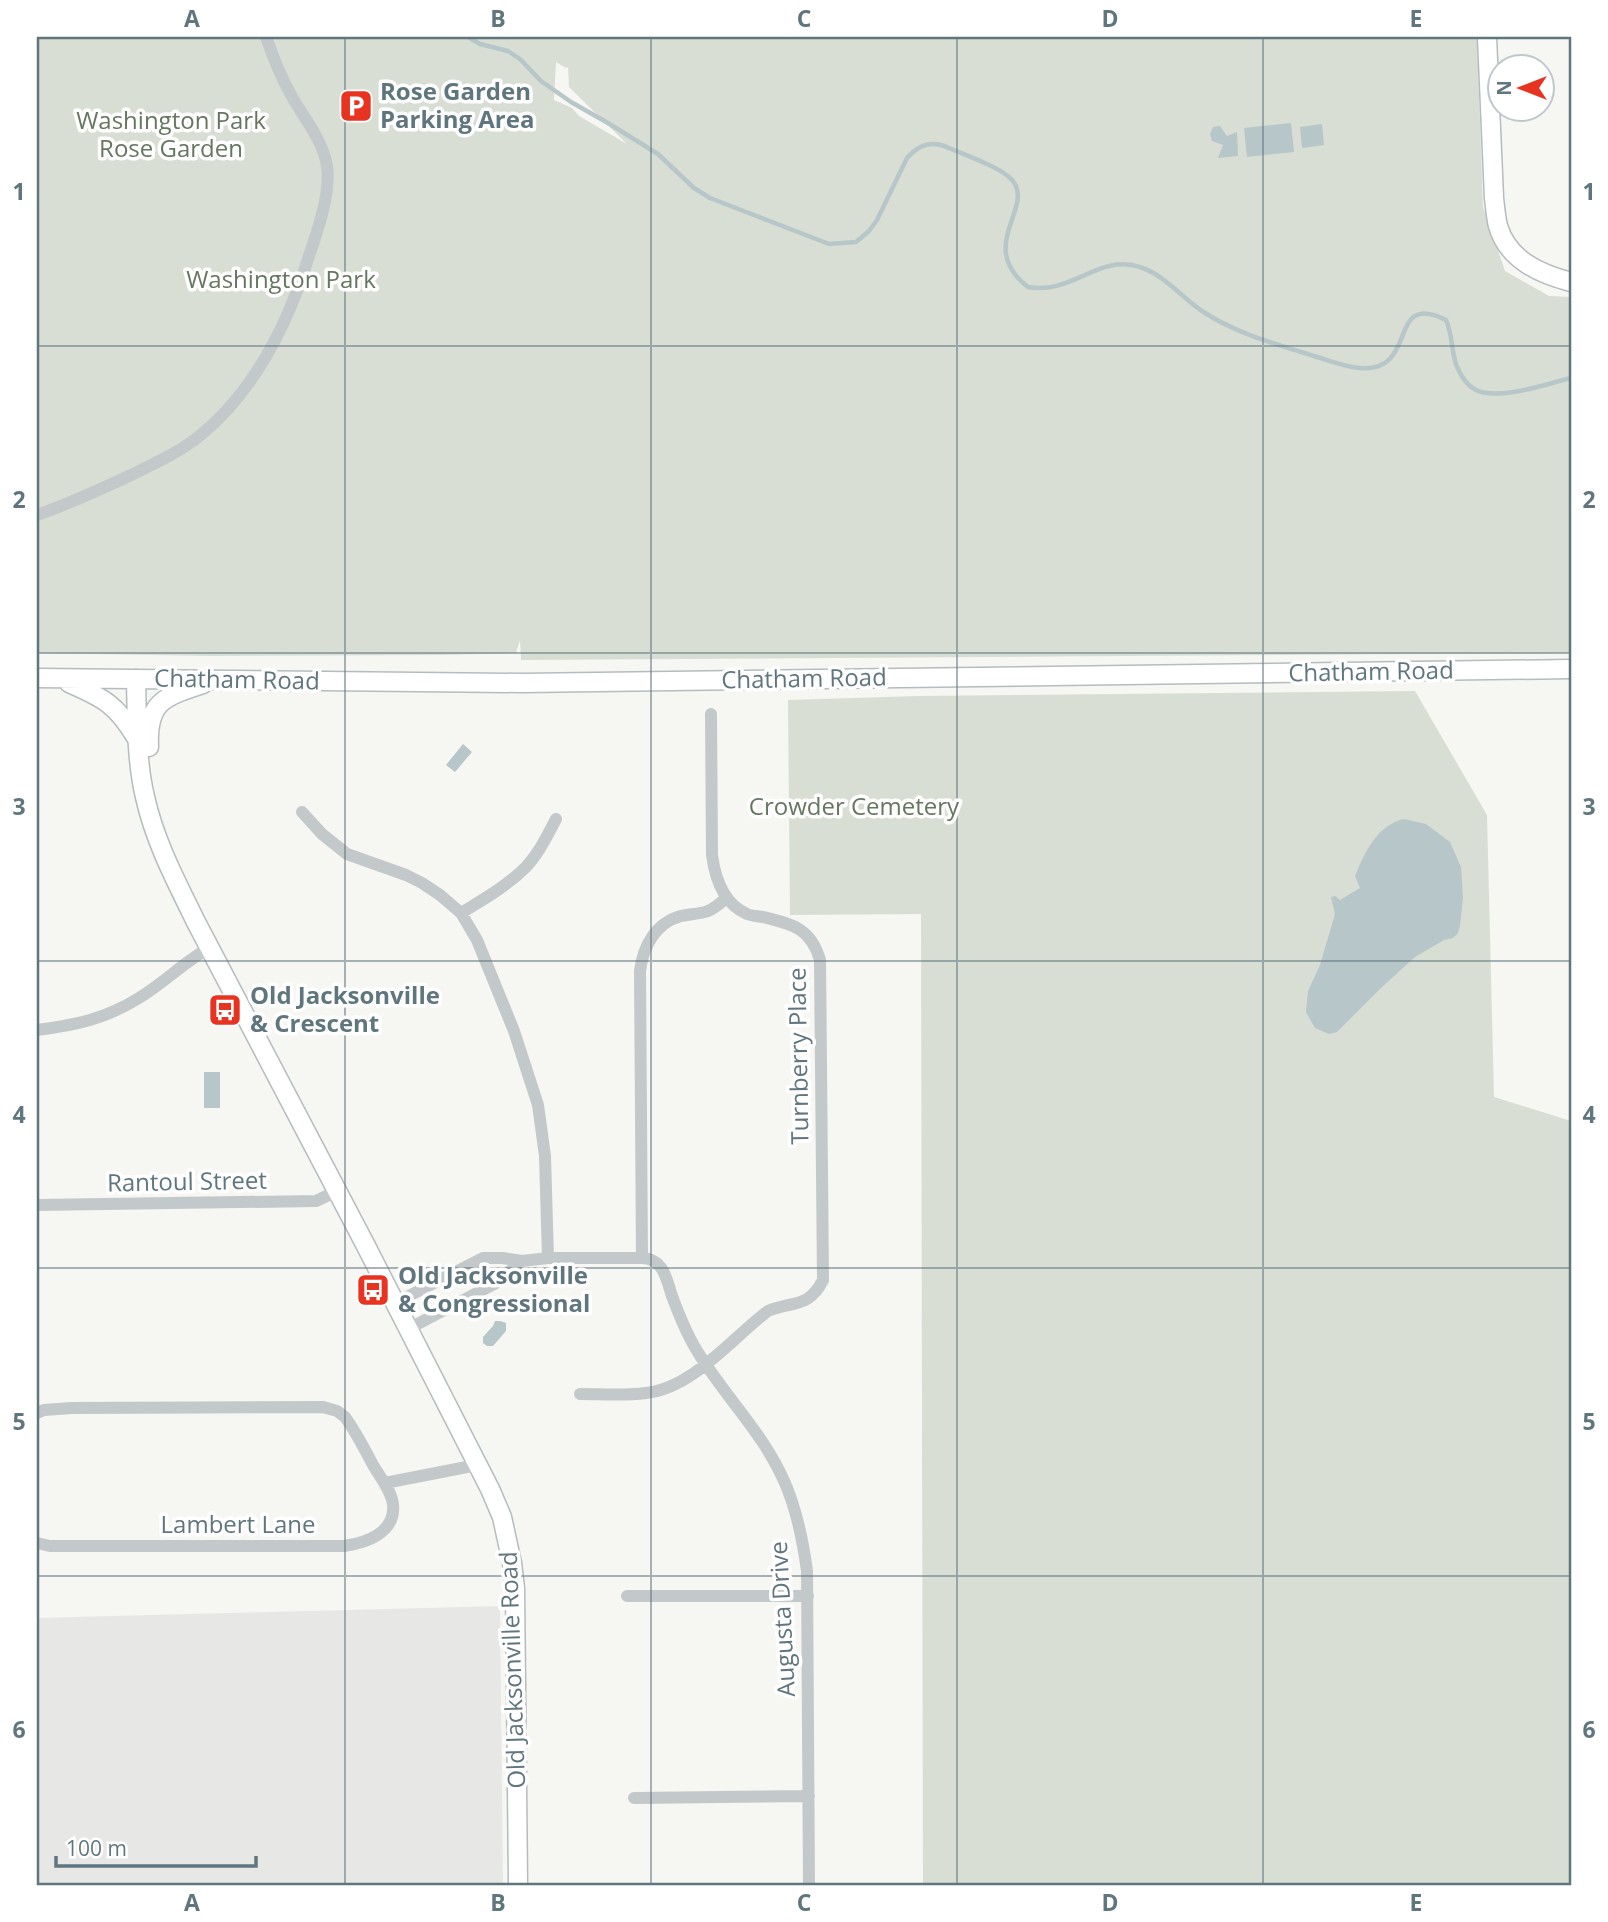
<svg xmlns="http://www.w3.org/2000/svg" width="1608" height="1922" viewBox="0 0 1608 1922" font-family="'Open Sans',sans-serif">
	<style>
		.built { fill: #e7e7e6 }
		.green { fill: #d8ded3; fill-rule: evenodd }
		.water { fill: #b7c6c8 }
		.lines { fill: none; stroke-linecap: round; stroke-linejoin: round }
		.stream { stroke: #b7c6c8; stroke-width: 4.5 }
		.secondary-casing { stroke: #b5bcbf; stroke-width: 21 }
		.street { stroke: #c3c8ca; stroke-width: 12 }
		.secondary { stroke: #fff; stroke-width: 18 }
		.grid { fill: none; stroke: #60767f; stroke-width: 2; stroke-opacity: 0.55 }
		.labels { text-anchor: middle; stroke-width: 7; stroke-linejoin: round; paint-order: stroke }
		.poi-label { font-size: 24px; font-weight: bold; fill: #60767f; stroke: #fff; text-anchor: start }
		.park-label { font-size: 24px; fill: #66775f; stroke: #fff }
		.street-label { font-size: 24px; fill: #60767f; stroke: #fff }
		.neatline { fill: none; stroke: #60767f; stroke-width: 2.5 }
		.grid-label { font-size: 23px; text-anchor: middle; font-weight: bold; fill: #60767f }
	</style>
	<rect width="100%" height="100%" fill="#f6f6f2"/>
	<path class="built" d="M 500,1606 L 503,1885 L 37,1885 L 37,1618 Z"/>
	<path class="green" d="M 37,37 L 1477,37 L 1483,207 L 1505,271 L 1549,296 L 1571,297 L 1571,653 L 521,660 L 520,640 L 516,653 L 439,655 L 212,656 L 37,653 ZM 556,62 L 566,68 L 568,67 L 569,87 L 627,144 L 579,116 L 572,108 L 554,100 Z
		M 1415,691 L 1487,815 L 1494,1097 L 1571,1121 L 1571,1885 L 923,1885 L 921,914 L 790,915 L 788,700 L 919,696 Z"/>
	<path class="water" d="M 1291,123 L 1294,152 L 1247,157 L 1244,128 Z
		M 1322,124 L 1324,145 L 1302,148 L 1300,127 Z
		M 1220,126 L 1227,136 L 1237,132 L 1238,156 L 1218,158 L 1223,145 L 1212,141 L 1210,134 L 1213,127 Z
		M 463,744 L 472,752 L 455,772 L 446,765 Z
		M 1404,819 L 1426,824 L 1450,842 L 1461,867 L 1463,898 L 1460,926 L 1458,933 L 1453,938 L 1444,940 L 1415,957 L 1381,988 L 1337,1032 L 1329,1034 L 1315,1028 L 1306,1012 L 1308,991 L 1320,965 L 1335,914 L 1331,897 L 1335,896 L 1340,900 L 1360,888 L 1355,876 C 1365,852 1377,825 1404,819 Z
		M 204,1072 L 220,1072 L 220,1108 L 204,1108 Z
		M 500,1321 L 506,1323 L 506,1331 L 493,1346 L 487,1346 L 483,1343 L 483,1337 L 493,1326 L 495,1321 Z"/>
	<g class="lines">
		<path class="stream" d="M 468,37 L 480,44 L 508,51 L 520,59 L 541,81 L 571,102 L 608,123 L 658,154 L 694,188 L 710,198 L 829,244 L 856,242 L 869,231 L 877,220 L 907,158 C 919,144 932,140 949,148 C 965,155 1002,168 1012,180 C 1036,207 975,246 1028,287 C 1072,295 1100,253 1140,267 C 1165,275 1183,299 1205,313 C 1238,334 1276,344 1314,356 C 1328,360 1345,367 1360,368 C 1420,373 1386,290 1446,320 C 1453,335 1451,352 1457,367 C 1461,376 1466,384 1474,389 C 1497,402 1546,384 1571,378"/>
		<defs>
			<path id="secondary" d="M 1487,37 L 1494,198 C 1495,207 1496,218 1498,226 C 1508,260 1540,274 1571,282
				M 37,678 L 522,683 L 1571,669
				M 136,679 C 137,718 136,759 145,797 C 155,842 176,881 196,922 L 366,1246 L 490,1489 L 502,1517 L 512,1563 L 515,1588 L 518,1885
				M 69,683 C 104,698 117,705 137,739
				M 149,747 C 147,701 164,697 203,684"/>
		</defs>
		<use href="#secondary" class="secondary-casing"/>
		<path class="street" d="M 37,515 C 69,504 99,490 129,476 C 155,463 181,452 203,433 C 255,389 288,323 308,259 C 317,232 331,194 327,166 C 323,140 303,117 291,95 C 281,77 273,57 266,37
			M 302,812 L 322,834 L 347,854 L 406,875 L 422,883 L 440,895 L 461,913 L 477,940 L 514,1031 L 538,1105 L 545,1156 L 548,1258
			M 461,913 C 484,899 507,886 526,867 C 539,853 547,836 556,819
			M 37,1030 C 76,1025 105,1019 139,998 C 164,983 184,962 209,948
			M 37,1205 L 316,1201 L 337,1191
			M 642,1258 L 640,971 C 643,947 655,923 681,916 C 689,914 700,914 708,911 C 715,908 721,902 727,898
			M 395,1303 L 483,1258 L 503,1258 L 522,1261 L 548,1258 L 642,1258 C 664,1259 666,1278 672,1296 C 679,1315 688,1337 699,1354 C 727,1399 764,1434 785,1483 C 797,1511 803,1541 807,1571 L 809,1885
			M 408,1329 L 496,1283 L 522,1261
			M 580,1394 C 601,1394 624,1396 646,1393 C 693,1388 732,1338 768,1311 C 793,1301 809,1308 823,1280 L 820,960 C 811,928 792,924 763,917 C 758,916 751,916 747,914 C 724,904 715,878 712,855 L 711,714
			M 37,1413 L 44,1410 L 71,1408 L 323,1407 L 337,1411 L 345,1417 C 356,1432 364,1448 373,1465 C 380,1477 391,1490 393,1504 C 396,1533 366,1543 344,1546 L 50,1546 L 37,1543
			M 385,1483 L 477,1465
			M 627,1596 L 808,1596
			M 634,1798 L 809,1796"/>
		<use href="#secondary" class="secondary"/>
	</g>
	<path class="grid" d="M 345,37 L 345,1885M 651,37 L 651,1885M 957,37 L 957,1885M 1263,37 L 1263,1885M 37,346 L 1571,346M 37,653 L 1571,653M 37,961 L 1571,961M 37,1268 L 1571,1268M 37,1576 L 1571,1576"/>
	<defs>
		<symbol id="parking-square" viewBox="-11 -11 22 22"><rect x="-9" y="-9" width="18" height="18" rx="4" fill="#e83320" stroke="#fff"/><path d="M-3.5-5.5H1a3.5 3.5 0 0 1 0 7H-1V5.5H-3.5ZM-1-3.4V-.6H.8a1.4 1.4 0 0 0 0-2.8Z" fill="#fff"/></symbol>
		<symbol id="bus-square" viewBox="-11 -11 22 22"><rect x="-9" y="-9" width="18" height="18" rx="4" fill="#e83320" stroke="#fff"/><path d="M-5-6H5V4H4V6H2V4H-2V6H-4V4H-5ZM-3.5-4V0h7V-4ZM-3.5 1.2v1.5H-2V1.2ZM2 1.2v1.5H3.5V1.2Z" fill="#fff"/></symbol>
	</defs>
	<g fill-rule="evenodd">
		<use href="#parking-square" x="337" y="87" width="38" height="38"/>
		<use href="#bus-square" x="206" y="991" width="38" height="38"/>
		<use href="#bus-square" x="354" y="1271" width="38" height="38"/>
	</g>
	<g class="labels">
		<g class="poi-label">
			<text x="380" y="100">Rose Garden<tspan x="380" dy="28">Parking Area</tspan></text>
			<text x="250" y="1004">Old Jacksonville<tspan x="250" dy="28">&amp; Crescent</tspan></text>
			<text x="398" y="1284">Old Jacksonville<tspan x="398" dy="28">&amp; Congressional</tspan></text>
		</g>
		<g class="park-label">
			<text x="171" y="129">Washington Park<tspan x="171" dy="28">Rose Garden</tspan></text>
			<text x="281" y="288">Washington Park</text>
			<text x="854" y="815">Crowder Cemetery</text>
		</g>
		<g class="street-label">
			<text transform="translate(1371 672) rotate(-1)" y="8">Chatham Road</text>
			<text transform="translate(804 679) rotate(-1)" y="8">Chatham Road</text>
			<text transform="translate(237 680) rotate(1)" y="8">Chatham Road</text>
			<text transform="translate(799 1056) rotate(-91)" y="8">Turnberry Place</text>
			<text transform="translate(187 1182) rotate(-1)" y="8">Rantoul Street</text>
			<text x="238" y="1533">Lambert Lane</text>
			<text transform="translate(783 1619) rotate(-93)" y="8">Augusta Drive</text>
			<text transform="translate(513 1670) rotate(-92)" y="8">Old Jacksonville Road</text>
		</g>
	</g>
	<rect width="1608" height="1922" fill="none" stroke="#ffffff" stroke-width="77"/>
	<g transform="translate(1521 88) rotate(270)"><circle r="33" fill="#ffffff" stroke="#bfc8cc" stroke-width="2"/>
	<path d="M0-5L12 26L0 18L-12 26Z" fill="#e83320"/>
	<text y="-10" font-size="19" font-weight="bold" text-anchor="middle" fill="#60767f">N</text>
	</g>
	<path d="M56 1856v10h200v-10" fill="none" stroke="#60767f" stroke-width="3.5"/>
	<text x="66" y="1856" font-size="21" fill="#60767f" stroke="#ffffff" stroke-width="5" paint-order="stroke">100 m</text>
	<rect x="38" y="38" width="1532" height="1846" class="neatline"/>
	<g class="grid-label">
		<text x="192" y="27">A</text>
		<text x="498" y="27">B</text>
		<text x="804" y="27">C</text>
		<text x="1110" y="27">D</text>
		<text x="1416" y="27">E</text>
		<text x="19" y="200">1</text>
		<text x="1589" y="200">1</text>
		<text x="19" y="508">2</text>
		<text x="1589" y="508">2</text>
		<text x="19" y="815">3</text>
		<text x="1589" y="815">3</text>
		<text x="19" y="1123">4</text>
		<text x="1589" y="1123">4</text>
		<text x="19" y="1430">5</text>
		<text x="1589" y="1430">5</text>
		<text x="19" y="1738">6</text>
		<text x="1589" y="1738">6</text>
		<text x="192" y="1911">A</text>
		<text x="498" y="1911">B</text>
		<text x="804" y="1911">C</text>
		<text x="1110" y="1911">D</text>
		<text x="1416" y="1911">E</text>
	</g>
</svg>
